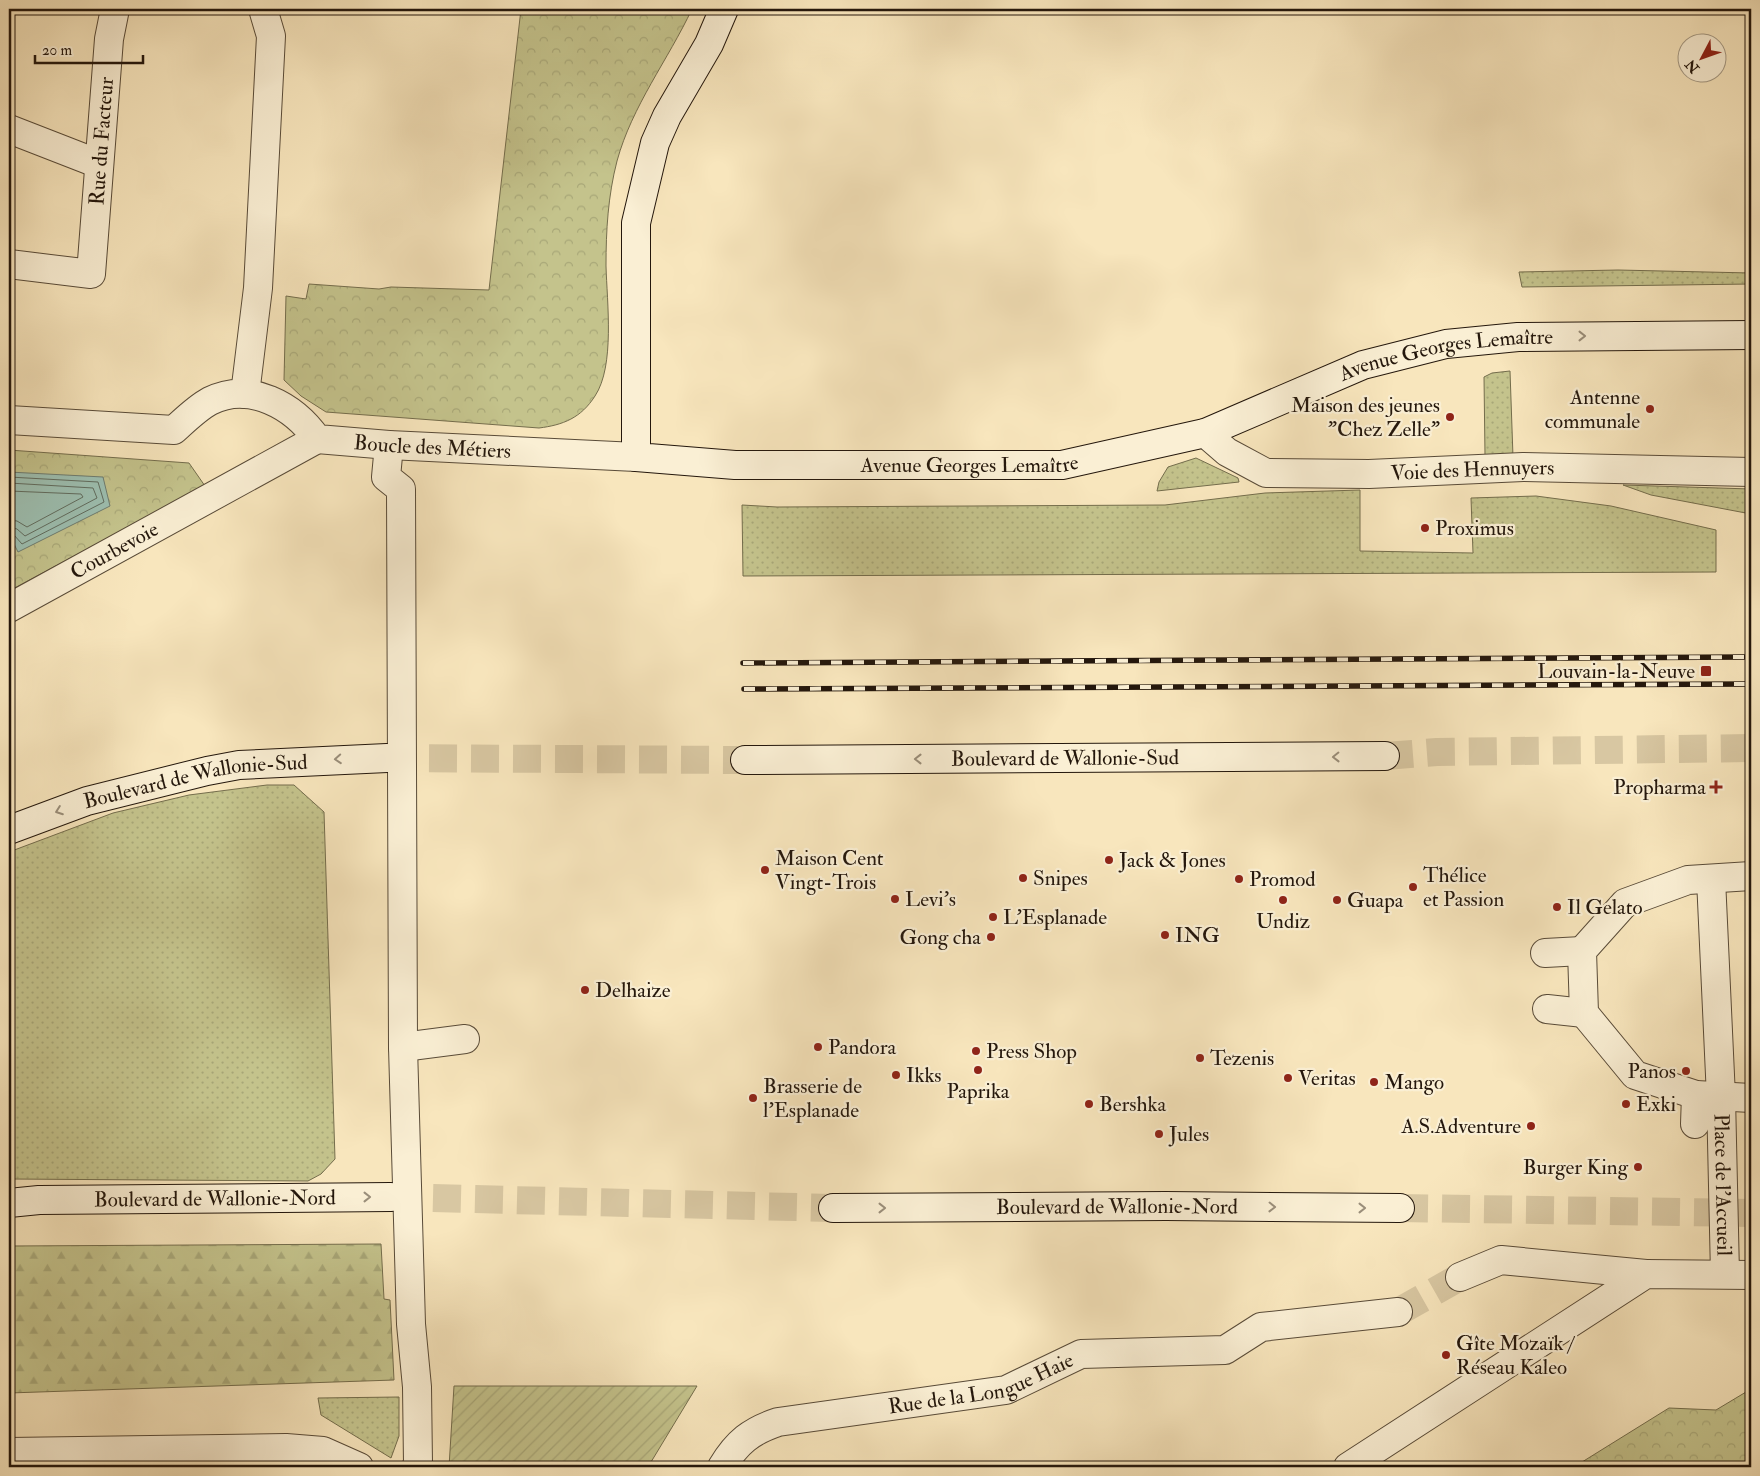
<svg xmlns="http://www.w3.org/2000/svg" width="1760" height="1476" viewBox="0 0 1760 1476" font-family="'IM FELL Double Pica',serif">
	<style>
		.grass { fill: url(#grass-dots); stroke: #746d4c }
		.forest { fill: url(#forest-firs); stroke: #746d4c }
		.park { fill: url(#park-crowns); stroke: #746d4c }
		.garden { fill: url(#garden-furrows); stroke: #746d4c }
		.water { fill: #9dc0b2; stroke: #6d7c70 }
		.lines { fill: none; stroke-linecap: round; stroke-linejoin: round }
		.shore { stroke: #606c5f; stroke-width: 1 }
		.street-tunnel { stroke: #d8c7a2; stroke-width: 28; stroke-dasharray: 28 14; stroke-linecap: butt }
		.secondary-tunnel { stroke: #d8c7a2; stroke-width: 28; stroke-dasharray: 28 14; stroke-linecap: butt }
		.street-casing { stroke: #594b38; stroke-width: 30 }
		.secondary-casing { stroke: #24170c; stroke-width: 30 }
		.street { stroke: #faefd4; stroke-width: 28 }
		.secondary { stroke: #faefd4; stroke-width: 28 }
		.rail-casing { stroke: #24170c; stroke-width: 5.5 }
		.rail { stroke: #faefd4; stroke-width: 4; stroke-dasharray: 11; stroke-linecap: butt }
		.oneway { stroke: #9a8e7a }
		.poi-dot { fill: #8f2418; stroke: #faefd4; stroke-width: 2 }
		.labels { text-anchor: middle; stroke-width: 4.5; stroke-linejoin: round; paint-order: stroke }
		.street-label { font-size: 21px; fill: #24170c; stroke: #faefd4 }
		.poi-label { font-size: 21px; fill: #24170c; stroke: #faefd4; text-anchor: start }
	</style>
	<defs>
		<pattern id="grass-dots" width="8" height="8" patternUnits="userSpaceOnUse" patternTransform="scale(1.25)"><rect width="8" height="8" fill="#c4c38c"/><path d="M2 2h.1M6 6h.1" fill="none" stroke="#a8a778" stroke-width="1.8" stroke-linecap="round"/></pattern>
		<pattern id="forest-firs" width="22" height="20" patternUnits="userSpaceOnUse" patternTransform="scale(1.25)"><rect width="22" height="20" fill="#c4c38c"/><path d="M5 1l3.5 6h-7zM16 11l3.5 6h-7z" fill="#a8a778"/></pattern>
		<pattern id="park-crowns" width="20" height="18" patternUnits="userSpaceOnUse" patternTransform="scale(1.25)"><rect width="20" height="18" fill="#c4c38c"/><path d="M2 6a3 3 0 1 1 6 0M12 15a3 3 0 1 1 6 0" fill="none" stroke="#a8a778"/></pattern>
		<pattern id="garden-furrows" width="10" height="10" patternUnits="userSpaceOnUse" patternTransform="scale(1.25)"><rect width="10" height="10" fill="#c4c38c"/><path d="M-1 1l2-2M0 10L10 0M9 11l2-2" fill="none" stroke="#a8a778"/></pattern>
	</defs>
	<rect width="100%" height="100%" fill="#f8e6bd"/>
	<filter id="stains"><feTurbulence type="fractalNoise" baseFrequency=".004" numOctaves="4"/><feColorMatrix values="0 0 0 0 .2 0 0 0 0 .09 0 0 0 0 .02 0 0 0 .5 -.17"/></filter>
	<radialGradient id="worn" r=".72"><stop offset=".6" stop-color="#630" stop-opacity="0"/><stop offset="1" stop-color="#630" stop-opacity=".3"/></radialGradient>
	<path class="grass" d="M 1618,270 L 1751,273 L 1751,284 L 1522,287 L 1519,272 Z
		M 1510,371 L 1513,457 L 1485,456 L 1484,377 L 1492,373 Z
		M 1196,458 L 1238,478 L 1239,482 L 1157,491 L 1159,482 L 1168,467 Z
		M 1623,485 L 1751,489 L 1751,514 L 1651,495 Z
		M 1360,490 L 1360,551 L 1473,553 L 1471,498 L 1536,496 L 1611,506 L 1716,530 L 1716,572 L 743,576 L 742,505 L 777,507 L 1165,505 L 1265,493 Z
		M 267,785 L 294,785 L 324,812 L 335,1159 L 321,1174 L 308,1181 L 9,1179 L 9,852 L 113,813 L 189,795 Z
		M 399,1397 L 399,1436 L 391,1458 L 321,1415 L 318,1398 Z"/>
	<path class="forest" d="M 381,1244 L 384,1299 L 390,1300 L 394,1380 L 9,1393 L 9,1246 Z"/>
	<path class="park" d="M 521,9 L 692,9 C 668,60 632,106 617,161 C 608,196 606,230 606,266 C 607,302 615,366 595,396 C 581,418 563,425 539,428 L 326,412 L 301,396 L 284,380 L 286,296 L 306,299 L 309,284 L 379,289 L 391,287 L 489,290 Z
		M 9,450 L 189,463 L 205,486 L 9,591 Z
		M 1751,1389 L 1751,1467 L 1574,1467 L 1669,1408 L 1716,1410 Z"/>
	<path class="garden" d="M 454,1386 L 697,1386 L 648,1467 L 449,1467 Z"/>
	<path class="water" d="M 9,472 L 103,477 L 110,506 L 18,552 L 9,534 Z"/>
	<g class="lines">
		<path class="shore" d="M 9,477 L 98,482 L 104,502 L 22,544 L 14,535 L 9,533
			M 9,483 L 93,488 L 97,498 L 25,536 L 17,529 L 9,527
			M 9,491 L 81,494 L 83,497 L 27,527 L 17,521 L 9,520"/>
		<path class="street-tunnel" d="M 1398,1312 L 1460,1277"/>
		<path class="secondary-tunnel" d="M 1385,756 L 1437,752 L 1751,748
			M 387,758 L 745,760
			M 391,1197 L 833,1208
			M 1400,1208 L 1751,1213"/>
		<defs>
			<g id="street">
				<path d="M 9,129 L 99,164"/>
				<path id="s1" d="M 9,264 L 91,274 L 109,39 L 115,9"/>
				<path d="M 245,394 L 258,288 L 271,36 L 263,9"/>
				<path id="s2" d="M 9,420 L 174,430 C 185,420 197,408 210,401 C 250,381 294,406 317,439 L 389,445 L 636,457"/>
				<path id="s3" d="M 1205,433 L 1227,452 L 1266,473 L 1369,474 L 1523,467 L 1751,472"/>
				<path d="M 389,445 L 386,477 L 401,489 L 403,1047 L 411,1324 L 417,1387 L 418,1464 L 416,1467"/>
				<path id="s4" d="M 9,608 L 317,439"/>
				<path d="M 1751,876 L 1688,880 L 1625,903 L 1582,951 L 1584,1013 L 1635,1075 L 1696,1095 L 1751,1098"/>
				<path id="s5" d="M 1711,879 L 1721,1097 L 1725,1274"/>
				<path d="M 1545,953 L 1582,951"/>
				<path d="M 1547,1009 L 1584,1013"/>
				<path d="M 403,1047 L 465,1039"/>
				<path d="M 1695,1124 L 1696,1095"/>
				<path d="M 1460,1277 L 1501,1260 L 1646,1274"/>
				<path d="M 9,1452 L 286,1448 L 323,1451 L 359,1467"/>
				<path id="s6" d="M 722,1467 C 737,1442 751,1431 778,1422 L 1006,1390 L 1081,1354 L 1225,1350 L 1261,1327 L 1398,1312"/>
				<path d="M 1348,1467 L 1646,1274 L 1751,1275"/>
			</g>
			<g id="secondary">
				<path id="s7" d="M 724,9 L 709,44 L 667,116 L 655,143 L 636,223 L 636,457 L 735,465 L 1062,465 L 1205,433 L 1363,365 L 1446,344 L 1518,337 L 1751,335"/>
				<path id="s8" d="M 745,760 L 1385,756"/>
				<path id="s9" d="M 9,830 L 87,801 L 207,771 L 239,765 L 387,758"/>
				<path id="s10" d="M 9,1203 L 39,1200 L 391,1197"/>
				<path id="s11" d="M 833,1208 L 1166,1206 L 1400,1208"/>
			</g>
		</defs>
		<use href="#street" class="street-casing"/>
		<use href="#secondary" class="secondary-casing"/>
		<use href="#street" class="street"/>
		<use href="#secondary" class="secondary"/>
		<defs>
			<path id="rail" d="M 743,663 L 1746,657
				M 744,689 L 1750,684"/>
		</defs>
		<use href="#rail" class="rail-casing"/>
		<use href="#rail" class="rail"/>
	</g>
	<defs><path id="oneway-chevron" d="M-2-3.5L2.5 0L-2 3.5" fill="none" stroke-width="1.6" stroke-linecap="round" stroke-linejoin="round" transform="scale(1.25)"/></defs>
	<g class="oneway">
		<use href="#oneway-chevron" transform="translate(1582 336)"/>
		<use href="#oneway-chevron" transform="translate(1336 757) rotate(179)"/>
		<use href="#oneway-chevron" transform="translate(338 759) rotate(176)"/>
		<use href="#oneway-chevron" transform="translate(918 759) rotate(180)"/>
		<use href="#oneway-chevron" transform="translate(59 811) rotate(160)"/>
		<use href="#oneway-chevron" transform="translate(367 1197)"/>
		<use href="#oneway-chevron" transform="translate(1272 1207) rotate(1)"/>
		<use href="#oneway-chevron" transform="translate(882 1208)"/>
		<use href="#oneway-chevron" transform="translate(1362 1208)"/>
	</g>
	<g class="poi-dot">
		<circle cx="1650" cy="409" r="5"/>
		<circle cx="1450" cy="417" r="5"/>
		<circle cx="1425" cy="528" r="5"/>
		<rect x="1700" y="665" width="12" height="12" rx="2.5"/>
		<path d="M1713.5 779.5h5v5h5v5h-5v5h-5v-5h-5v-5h5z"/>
		<circle cx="1109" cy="860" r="5"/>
		<circle cx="765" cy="870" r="5"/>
		<circle cx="1023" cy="878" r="5"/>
		<circle cx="1239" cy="879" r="5"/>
		<circle cx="1413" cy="887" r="5"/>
		<circle cx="895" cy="899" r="5"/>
		<circle cx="1283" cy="900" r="5"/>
		<circle cx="1337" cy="900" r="5"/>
		<circle cx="1557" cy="907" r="5"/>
		<circle cx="993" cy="917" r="5"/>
		<circle cx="1165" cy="935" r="5"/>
		<circle cx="991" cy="937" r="5"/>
		<circle cx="585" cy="990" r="5"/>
		<circle cx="818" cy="1047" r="5"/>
		<circle cx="976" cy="1051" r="5"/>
		<circle cx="1200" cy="1058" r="5"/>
		<circle cx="978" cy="1070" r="5"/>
		<circle cx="1686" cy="1071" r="5"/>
		<circle cx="896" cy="1075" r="5"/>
		<circle cx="1288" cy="1078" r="5"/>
		<circle cx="1374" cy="1082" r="5"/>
		<circle cx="753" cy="1098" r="5"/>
		<circle cx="1089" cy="1104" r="5"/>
		<circle cx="1626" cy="1104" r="5"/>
		<circle cx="1531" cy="1126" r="5"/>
		<circle cx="1159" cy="1134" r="5"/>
		<circle cx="1638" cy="1167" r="5"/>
		<circle cx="1446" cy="1355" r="5"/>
	</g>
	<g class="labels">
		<g class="street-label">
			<text dy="7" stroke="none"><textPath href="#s1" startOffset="216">Rue du Facteur</textPath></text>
			<text dy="7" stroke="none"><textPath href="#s7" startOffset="1296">Avenue Georges Lemaître</textPath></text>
			<text dy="7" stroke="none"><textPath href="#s2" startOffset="451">Boucle des Métiers</textPath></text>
			<text dy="7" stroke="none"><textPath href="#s7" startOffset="801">Avenue Georges Lemaître</textPath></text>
			<text dy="7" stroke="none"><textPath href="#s3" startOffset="280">Voie des Hennuyers</textPath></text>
			<text dy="7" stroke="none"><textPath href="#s4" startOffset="120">Courbevoie</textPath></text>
			<text dy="7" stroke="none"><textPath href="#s8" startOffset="320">Boulevard de Wallonie-Sud</textPath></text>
			<text dy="7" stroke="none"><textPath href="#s9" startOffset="194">Boulevard de Wallonie-Sud</textPath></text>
			<text dy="7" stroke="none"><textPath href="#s5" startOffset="306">Place de l'Accueil</textPath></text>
			<text dy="7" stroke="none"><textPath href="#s10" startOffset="206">Boulevard de Wallonie-Nord</textPath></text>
			<text dy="7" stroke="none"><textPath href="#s11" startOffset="284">Boulevard de Wallonie-Nord</textPath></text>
			<text dy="7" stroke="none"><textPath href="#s6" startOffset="281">Rue de la Longue Haie</textPath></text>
		</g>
		<g class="poi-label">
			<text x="1640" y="404" text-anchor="end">Antenne<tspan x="1640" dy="24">communale</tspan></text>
			<text x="1440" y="412" text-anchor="end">Maison des jeunes<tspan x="1440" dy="24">"Chez Zelle"</tspan></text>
			<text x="1435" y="535">Proximus</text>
			<text x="1695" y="678" text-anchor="end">Louvain-la-Neuve</text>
			<text x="1706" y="794" text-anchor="end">Propharma</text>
			<text x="775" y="865">Maison Cent<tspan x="775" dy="24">Vingt-Trois</tspan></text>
			<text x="1119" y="867">Jack &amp; Jones</text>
			<text x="1423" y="882">Thélice<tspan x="1423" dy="24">et Passion</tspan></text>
			<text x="1033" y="885">Snipes</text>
			<text x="1249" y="886">Promod</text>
			<text x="905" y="906">Levi's</text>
			<text x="1347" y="907">Guapa</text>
			<text x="1567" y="914">Il Gelato</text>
			<text x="1003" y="924">L'Esplanade</text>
			<text x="1283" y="928" text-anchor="middle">Undiz</text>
			<text x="1175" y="942">ING</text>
			<text x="981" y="944" text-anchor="end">Gong cha</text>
			<text x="595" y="997">Delhaize</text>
			<text x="828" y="1054">Pandora</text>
			<text x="986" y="1058">Press Shop</text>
			<text x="1210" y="1065">Tezenis</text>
			<text x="1676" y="1078" text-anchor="end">Panos</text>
			<text x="906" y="1082">Ikks</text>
			<text x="1298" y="1085">Veritas</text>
			<text x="1384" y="1089">Mango</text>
			<text x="763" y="1093">Brasserie de<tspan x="763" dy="24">l'Esplanade</tspan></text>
			<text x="978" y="1098" text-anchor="middle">Paprika</text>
			<text x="1099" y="1111">Bershka</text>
			<text x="1636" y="1111">Exki</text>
			<text x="1521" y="1133" text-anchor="end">A.S.Adventure</text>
			<text x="1169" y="1141">Jules</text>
			<text x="1628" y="1174" text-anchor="end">Burger King</text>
			<text x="1456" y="1350">Gîte Mozaïk /<tspan x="1456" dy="24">Réseau Kaleo</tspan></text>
		</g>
	</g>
	<rect width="1760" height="1476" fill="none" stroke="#f8e6bd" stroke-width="30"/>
	<rect x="10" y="10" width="1740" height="1456" fill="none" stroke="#24170c" stroke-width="2.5"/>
	<rect x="15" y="15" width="1730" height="1446" fill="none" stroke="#24170c"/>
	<g transform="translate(1702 58) rotate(229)"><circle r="24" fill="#faefd4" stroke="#a49984"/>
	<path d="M0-4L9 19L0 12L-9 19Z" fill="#8f2418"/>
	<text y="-8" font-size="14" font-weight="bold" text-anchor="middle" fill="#24170c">N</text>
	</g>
	<path d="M35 55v8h108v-8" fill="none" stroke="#24170c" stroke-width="2.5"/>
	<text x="42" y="55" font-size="15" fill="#24170c" stroke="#faefd4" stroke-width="4" paint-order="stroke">20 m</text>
	<rect width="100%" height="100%" filter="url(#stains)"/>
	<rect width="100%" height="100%" fill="url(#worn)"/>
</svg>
